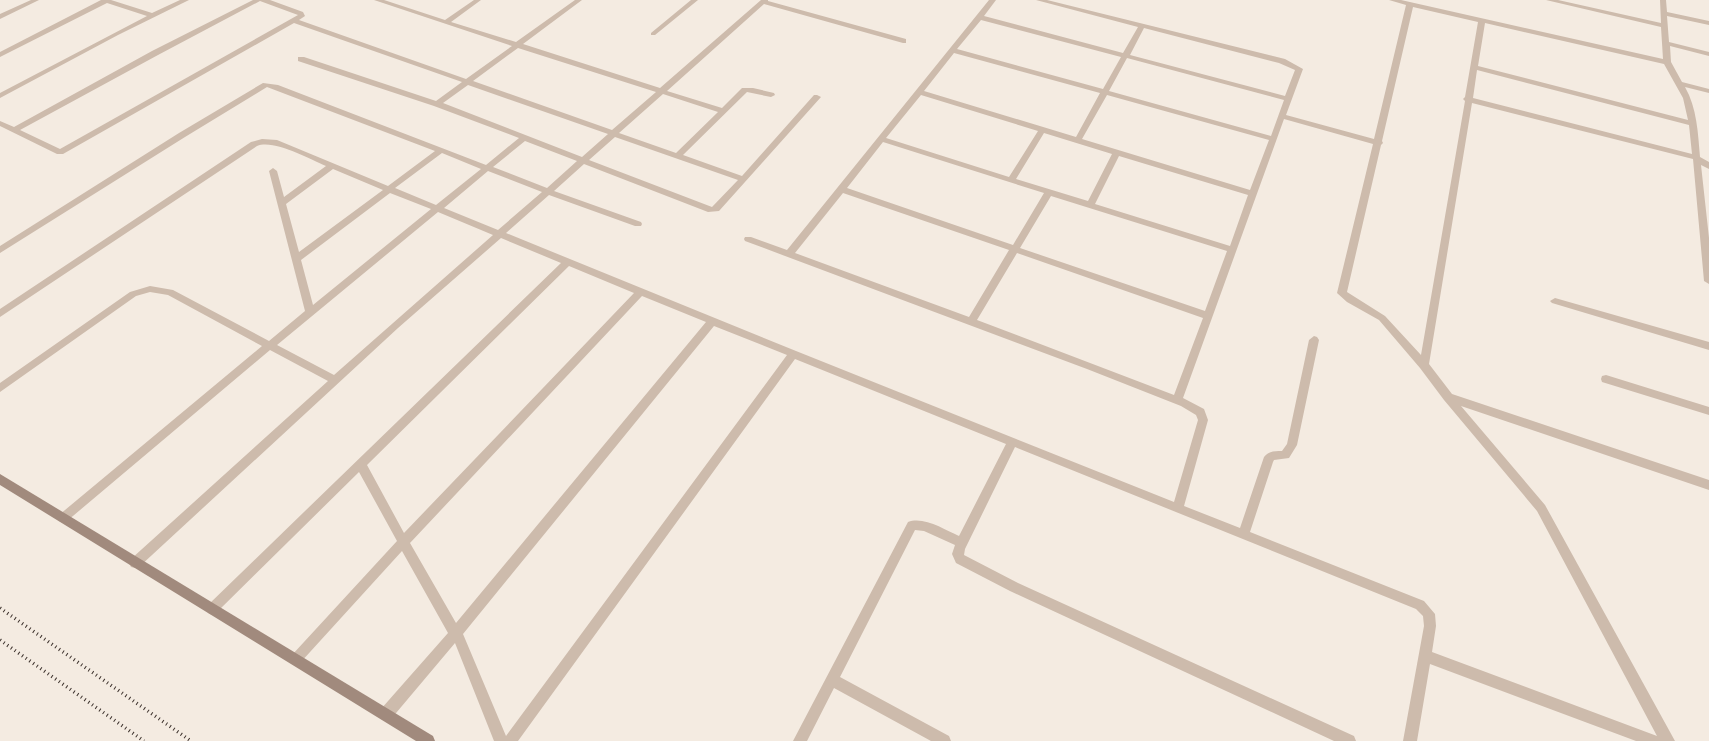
<svg xmlns="http://www.w3.org/2000/svg" width="1709" height="741" viewBox="0 0 1709 741" font-family="Signika,sans-serif">
	<style>
		.lines { fill: none; stroke-linecap: round; stroke-linejoin: round }
		.street { fill: #cdbbac; fill-rule: evenodd }
		.secondary { fill: #a18a7d; fill-rule: evenodd }
		.rail { stroke: #3b302b; stroke-width: 3.5; stroke-dasharray: 1 3.5; stroke-linecap: butt }
	</style>
	<rect width="100%" height="100%" fill="#f4ebe1"/>
	<g class="lines">
		<path class="street" d="M 31,0 L 39,0 L 0,19 L 0,14 Z
			M 101,0 L 111,0 L 152,13 L 180,0 L 189,0 L 118,35 L 0,98 L 0,93 L 147,16 L 107,3 L 0,57 L 0,52 Z
			M 253,0 L 270,0 L 303,12 L 305,16 L 299,20 L 466,79 L 512,46 L 374,0 L 384,0 L 445,20 L 474,0 L 481,0 L 451,22 L 516,42 L 575,0 L 582,0 L 523,44 L 660,88 L 761,0 L 768,0 L 768,1 L 906,39 L 906,43 L 903,43 L 764,4 L 667,91 L 722,108 L 742,88 L 753,88 L 774,93 L 775,95 L 771,97 L 747,92 L 683,155 L 742,176 L 814,95 L 817,95 L 821,97 L 719,211 L 708,212 L 584,164 L 554,191 L 641,222 L 642,224 L 641,226 L 635,226 L 549,195 L 506,233 L 796,351 L 1174,502 L 1198,420 L 1196,415 L 1181,406 L 1087,369 L 745,241 L 744,239 L 745,237 L 751,237 L 787,250 L 989,0 L 996,0 L 984,16 L 1123,53 L 1138,27 L 1036,0 L 1047,0 L 1285,59 L 1303,69 L 1286,115 L 1374,139 L 1406,5 L 1389,0 L 1401,0 L 1663,59 L 1661,27 L 1546,0 L 1558,0 L 1661,23 L 1660,0 L 1666,0 L 1667,12 L 1709,21 L 1709,25 L 1667,16 L 1669,42 L 1709,52 L 1709,56 L 1670,46 L 1671,62 L 1682,82 L 1709,89 L 1709,93 L 1685,87 C 1697,108 1698,133 1700,157 L 1709,162 L 1709,169 L 1701,165 L 1709,238 L 1709,284 L 1704,281 L 1693,159 L 1472,103 L 1429,364 L 1452,394 L 1709,480 L 1709,490 L 1461,406 L 1545,505 L 1675,741 L 1636,741 L 1430,664 L 1417,741 L 1403,741 L 1424,626 L 1423,616 L 1416,609 L 1015,447 L 965,549 L 964,555 L 1018,583 L 1354,736 L 1356,741 L 1334,741 L 1010,591 L 956,563 L 952,554 L 955,545 L 924,531 L 915,530 L 840,677 L 949,736 L 951,741 L 931,741 L 834,688 L 807,741 L 793,741 L 908,522 C 924,516 945,530 959,536 L 1006,444 L 795,359 L 518,741 L 494,741 L 455,643 L 391,719 L 386,721 L 381,719 L 379,714 L 381,709 L 448,633 L 402,551 L 300,663 L 296,665 L 292,663 L 290,659 L 292,655 L 397,541 L 359,472 L 216,613 L 212,615 L 208,613 L 206,609 L 208,605 L 561,263 L 501,238 L 398,328 L 139,567 L 135,568 L 131,567 L 129,563 L 131,559 L 328,381 L 270,350 L 67,521 L 63,523 L 59,521 L 57,518 L 59,515 L 262,346 L 168,295 L 150,292 L 136,296 L 0,392 L 0,383 L 130,292 L 150,286 L 173,290 L 269,341 L 305,311 L 269,171 L 273,168 L 277,171 L 284,197 L 326,166 C 309,159 274,139 257,146 L 0,317 L 0,309 L 251,142 L 262,139 L 277,140 L 388,186 L 435,151 L 267,87 L 185,137 L 0,253 L 0,246 L 179,133 L 263,83 L 278,85 L 486,165 L 519,138 L 434,106 L 298,61 L 298,57 L 304,57 L 436,101 L 462,82 L 294,23 L 63,154 L 57,154 L 0,126 L 0,121 L 14,127 L 152,51 ZM 260,1 L 298,15 L 60,149 L 20,130 L 158,55 ZM 1413,7 L 1478,22 L 1465,97 L 1463,99 L 1465,101 L 1421,355 L 1385,316 L 1347,292 L 1381,145 L 1383,143 L 1382,141 ZM 981,20 L 1121,57 L 1103,89 L 957,49 ZM 1485,23 L 1664,64 L 1683,98 L 1688,120 L 1478,66 ZM 1144,28 L 1279,63 L 1295,70 L 1285,96 L 1130,55 ZM 518,48 L 656,92 L 612,130 L 473,81 ZM 954,53 L 1100,93 L 1076,137 L 924,91 ZM 1127,58 L 1284,100 L 1271,136 L 1109,91 ZM 1477,70 L 1689,125 L 1692,154 L 1473,98 ZM 468,85 L 608,134 L 582,157 L 443,103 ZM 663,94 L 718,112 L 676,153 L 619,133 ZM 921,95 L 1038,131 L 1009,177 L 886,138 ZM 1107,95 L 1269,140 L 1250,190 L 1082,139 ZM 1284,119 L 1373,144 L 1337,293 L 1347,302 L 1379,320 L 1420,368 L 1444,400 L 1537,511 L 1657,736 L 1432,652 L 1436,626 L 1435,614 L 1424,601 L 1250,532 L 1273,462 L 1274,460 L 1289,458 L 1297,445 L 1319,340 L 1317,337 L 1314,336 L 1309,340 L 1287,444 L 1282,451 C 1275,451 1269,451 1264,457 L 1240,528 L 1184,506 L 1208,420 L 1204,409 L 1183,398 ZM 1044,133 L 1112,154 L 1088,201 L 1016,179 ZM 615,137 L 738,180 L 712,207 L 589,160 ZM 525,141 L 577,161 L 547,188 L 493,167 ZM 883,142 L 1044,193 L 1013,245 L 847,188 ZM 442,153 L 481,169 L 436,205 L 395,188 ZM 1119,156 L 1248,195 L 1230,246 L 1095,204 ZM 333,169 L 383,190 L 299,252 L 286,204 ZM 488,171 L 542,192 L 498,230 L 444,208 ZM 390,193 L 431,209 L 313,305 L 301,260 ZM 843,193 L 1009,250 L 969,317 L 795,253 ZM 1051,196 L 1227,251 L 1205,311 L 1020,248 ZM 438,212 L 493,235 L 334,375 L 277,345 ZM 1017,253 L 1203,318 L 1174,395 L 977,320 ZM 569,266 L 634,293 L 404,533 L 367,465 ZM 642,296 L 706,322 L 456,623 L 410,543 ZM 714,326 L 787,355 L 506,736 L 463,634 Z
			M 691,0 L 698,0 L 655,35 L 651,35 L 651,33 Z
			M 1555,298 L 1709,342 L 1709,350 L 1552,303 L 1550,301 Z
			M 1606,375 L 1709,407 L 1709,415 L 1602,382 L 1601,379 L 1602,376 Z"/>
		<path class="secondary" d="M 0,474 L 433,736 L 435,741 L 416,741 L 0,485 Z"/>
		<path class="rail" d="M 0,608 L 191,741
			M 0,640 L 144,741"/>
	</g>
</svg>
